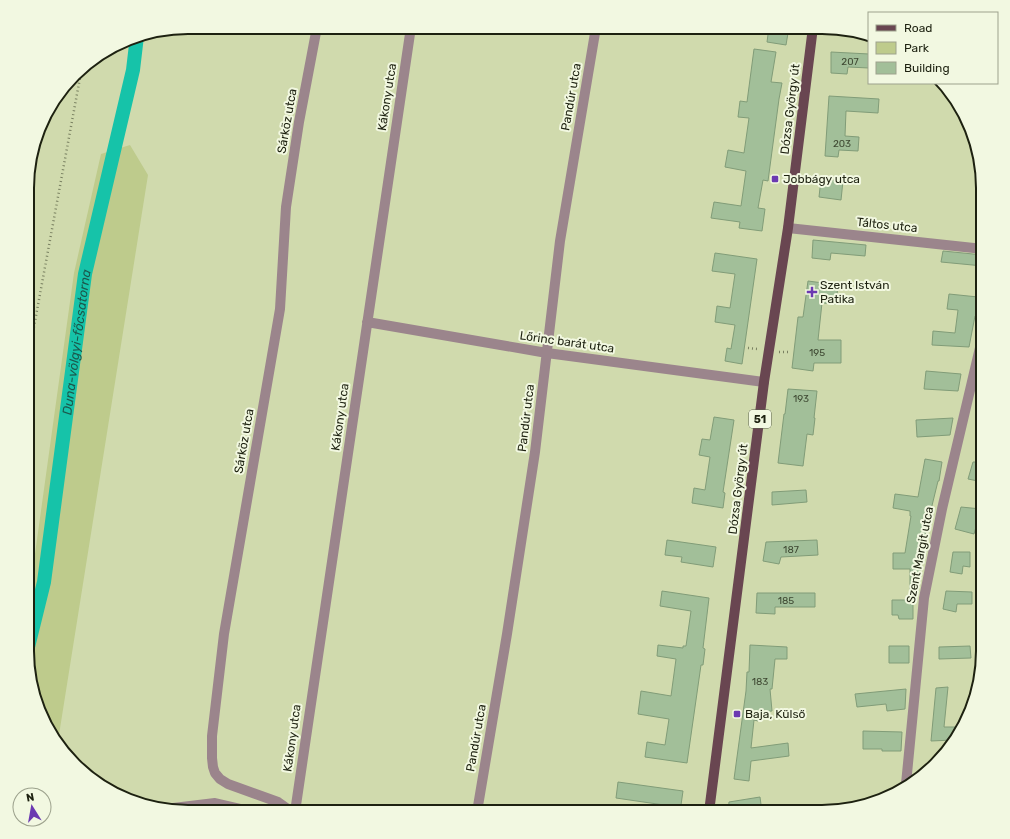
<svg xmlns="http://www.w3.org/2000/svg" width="1010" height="839" viewBox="0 0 1010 839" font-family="Rubik,sans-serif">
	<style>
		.green { fill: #becb8c }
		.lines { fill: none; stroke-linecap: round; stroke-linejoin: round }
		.canal { stroke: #16c3a9; stroke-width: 14 }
		.building { fill: #a2bf99; stroke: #819c78 }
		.path { stroke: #798061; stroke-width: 2.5; stroke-dasharray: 1 3; stroke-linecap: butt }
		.street { stroke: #9b858c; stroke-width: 10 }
		.primary { stroke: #694651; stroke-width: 10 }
		.poi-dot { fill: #6b39b1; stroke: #f2f8e1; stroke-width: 1.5 }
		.labels { text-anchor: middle; stroke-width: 4; stroke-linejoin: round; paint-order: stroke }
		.number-label { font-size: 10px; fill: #3e4832 }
		.shield { fill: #f2f8e1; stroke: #5d624f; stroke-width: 1 }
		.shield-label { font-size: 11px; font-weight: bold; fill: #1d2110 }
		.street-label { font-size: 12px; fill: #1d2110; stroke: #f2f8e1 }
		.poi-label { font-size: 12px; fill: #1d2110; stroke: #f2f8e1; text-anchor: start }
		.water-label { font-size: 13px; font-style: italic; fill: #1b584c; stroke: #f2f8e1 }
		.rim { fill: none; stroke: #1d2110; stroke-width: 2 }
	</style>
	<rect width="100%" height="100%" fill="#d0daad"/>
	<path class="green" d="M 130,145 L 148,175 L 58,741 L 44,722 L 27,662 L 27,599 L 30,590 L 74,273 L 101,154 Z"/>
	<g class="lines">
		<path class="canal" id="s1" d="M 27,651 L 44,582 L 85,274 L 133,70 L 137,36"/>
	</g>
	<path class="building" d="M 769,27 L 789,27 L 786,45 L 767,42 Z
		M 754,49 L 776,52 L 771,82 L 782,83 L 779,99 L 768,181 L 763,180 L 758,208 L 765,209 L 762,231 L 739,228 L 740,222 L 711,218 L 714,202 L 741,206 L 746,171 L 725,167 L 728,150 L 744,153 L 749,118 L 738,117 L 740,101 L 747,102 Z
		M 831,52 L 869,54 L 869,68 L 848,67 L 847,74 L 831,73 Z
		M 829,96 L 879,99 L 878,113 L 846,111 L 845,136 L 859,137 L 858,151 L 839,150 L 838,157 L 825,156 Z
		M 821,179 L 843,181 L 841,200 L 819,197 Z
		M 813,240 L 866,245 L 865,256 L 831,253 L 830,260 L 812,258 Z
		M 943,251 L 983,255 L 983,266 L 941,262 Z
		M 715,253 L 757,259 L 742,364 L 725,361 L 727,348 L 731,349 L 735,325 L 715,322 L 717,306 L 730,308 L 735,274 L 712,271 Z
		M 808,281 L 838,285 L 836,304 L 822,303 L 818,340 L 841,340 L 841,363 L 814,363 L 813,371 L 792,368 L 798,317 L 803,317 Z
		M 949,294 L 978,297 L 976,316 L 975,316 L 969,347 L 932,345 L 933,331 L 955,333 L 958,310 L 947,309 Z
		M 926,371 L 961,374 L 958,391 L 924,389 Z
		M 788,389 L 817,391 L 814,418 L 815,418 L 813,435 L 807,434 L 803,466 L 778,463 L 784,414 L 785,414 Z
		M 714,417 L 734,420 L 723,492 L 725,493 L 723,508 L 692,503 L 694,488 L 705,490 L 710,457 L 699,455 L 702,439 L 710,440 Z
		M 953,418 L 950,435 L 917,437 L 916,420 Z
		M 925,459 L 942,462 L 939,481 L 938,481 L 929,518 L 928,518 L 923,549 L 918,593 L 910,592 L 910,569 L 893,569 L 893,553 L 905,553 L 911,516 L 910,516 L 910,511 L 893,508 L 895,494 L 918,497 Z
		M 973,462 L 983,462 L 983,482 L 968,479 Z
		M 806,490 L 807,502 L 772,505 L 772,492 Z
		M 961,507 L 981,509 L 974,534 L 955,529 Z
		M 667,540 L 716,547 L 713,567 L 681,562 L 682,557 L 665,555 Z
		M 817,540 L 818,555 L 781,557 L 779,564 L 763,561 L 766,542 Z
		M 953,552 L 970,552 L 970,567 L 963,566 L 962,574 L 950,572 Z
		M 662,591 L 709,598 L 703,648 L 705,649 L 703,665 L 701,665 L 687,763 L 645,757 L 647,742 L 665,745 L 669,719 L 638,714 L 641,691 L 671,696 L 676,659 L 657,656 L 658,645 L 683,648 L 683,646 L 686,646 L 691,611 L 660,606 Z
		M 946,591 L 972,592 L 972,604 L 957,604 L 956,612 L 943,609 Z
		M 757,593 L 815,593 L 815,607 L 775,607 L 775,614 L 756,613 Z
		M 892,600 L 913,600 L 913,619 L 899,619 L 898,615 L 892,615 Z
		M 750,645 L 787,647 L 787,659 L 775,659 L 772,689 L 770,689 L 772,711 L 759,712 L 758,721 L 754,720 L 751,748 L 788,743 L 789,756 L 751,761 L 749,781 L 734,779 L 746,691 L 747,672 L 749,672 Z
		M 889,646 L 909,646 L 909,663 L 889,663 Z
		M 970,646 L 971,658 L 939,659 L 939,647 Z
		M 948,687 L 944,727 L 963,727 L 953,740 L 931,741 L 936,688 Z
		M 906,689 L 905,709 L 887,711 L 886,704 L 857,707 L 855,694 Z
		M 863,731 L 902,732 L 901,751 L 882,751 L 882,749 L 863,749 Z
		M 618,782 L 683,791 L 680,812 L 663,812 L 664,805 L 616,798 Z
		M 760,797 L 762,812 L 728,812 L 729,802 Z"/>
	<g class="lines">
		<path class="path" d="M 748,348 L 758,349
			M 779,352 L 788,352
			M 28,359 L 82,67"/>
		<path class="street" d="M 788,228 L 983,249
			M 367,322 L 547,353 L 764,382
			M 906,784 L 924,598 L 942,509 L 983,335
			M 165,809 L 215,803 L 254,812
			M 292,812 L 278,802 L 228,784 L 220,779 L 215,773 L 213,767 L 212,758 L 212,736 L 224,634 L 280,309 L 286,207 L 299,122 L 317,27
			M 295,812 L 411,27
			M 477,812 L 507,634 L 535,452 L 560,241 L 596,27"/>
		<path class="primary" d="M 709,812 L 764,382 L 788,228 L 813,27"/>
	</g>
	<g class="poi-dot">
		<rect x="771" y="175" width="8" height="8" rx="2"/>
		<path d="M810 286h4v4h4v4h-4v4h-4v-4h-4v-4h4z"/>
		<rect x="733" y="710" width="8" height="8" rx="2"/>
	</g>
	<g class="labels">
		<g class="number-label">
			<text x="850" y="65">207</text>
			<text x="842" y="147">203</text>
			<text x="817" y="356">195</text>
			<text x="801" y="402">193</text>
			<text x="791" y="553">187</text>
			<text x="786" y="604">185</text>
			<text x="760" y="685">183</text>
		</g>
		<rect class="shield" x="749" y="410" width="22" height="18" rx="3"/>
		<g class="shield-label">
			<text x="760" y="423">51</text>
		</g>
		<g class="street-label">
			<text transform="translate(387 97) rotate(-81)" y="4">Kákony utca</text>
			<text transform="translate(571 97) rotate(-80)" y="4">Pandúr utca</text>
			<text transform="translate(790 109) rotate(-83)" y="4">Dózsa György út</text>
			<text transform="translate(287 121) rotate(-80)" y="4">Sárköz utca</text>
			<text transform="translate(887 225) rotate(6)" y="4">Táltos utca</text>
			<text transform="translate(567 342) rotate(8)" y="4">Lőrinc barát utca</text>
			<text transform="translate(340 417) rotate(-82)" y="4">Kákony utca</text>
			<text transform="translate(526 418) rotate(-83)" y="4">Pandúr utca</text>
			<text transform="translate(244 441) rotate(-80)" y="4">Sárköz utca</text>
			<text transform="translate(738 489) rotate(-83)" y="4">Dózsa György út</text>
			<text transform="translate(920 555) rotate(-79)" y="4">Szent Margit utca</text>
			<text transform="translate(292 738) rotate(-82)" y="4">Kákony utca</text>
			<text transform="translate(476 738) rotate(-80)" y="4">Pandúr utca</text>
		</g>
		<g class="poi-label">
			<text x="783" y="183">Jobbágy utca</text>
			<text x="820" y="289">Szent István<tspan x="820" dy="14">Patika</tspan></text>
			<text x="745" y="718">Baja, Külső</text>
		</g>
		<g class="water-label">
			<text dy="5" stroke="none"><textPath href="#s1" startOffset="313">Duna-völgyi-főcsatorna</textPath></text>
		</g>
	</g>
	<path d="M0 0H1010V839H0ZM188 34H822A154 154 0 0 1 976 188V651A154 154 0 0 1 822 805H188A154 154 0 0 1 34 651V188A154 154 0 0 1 188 34Z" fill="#f2f8e1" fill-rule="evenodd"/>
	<path class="rim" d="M188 34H822A154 154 0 0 1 976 188V651A154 154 0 0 1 822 805H188A154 154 0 0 1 34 651V188A154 154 0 0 1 188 34Z"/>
	<rect x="868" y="12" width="130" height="72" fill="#f2f8e1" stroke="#9da28d"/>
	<rect x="876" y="25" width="20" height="6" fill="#694651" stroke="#9da28d"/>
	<text x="904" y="32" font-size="12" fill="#1d2110">Road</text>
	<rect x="876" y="42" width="20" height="12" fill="#becb8c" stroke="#9da28d"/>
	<text x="904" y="52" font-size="12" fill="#1d2110">Park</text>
	<rect x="876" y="62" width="20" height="12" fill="#a2bf99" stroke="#9da28d"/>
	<text x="904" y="72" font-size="12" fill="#1d2110">Building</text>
	<g transform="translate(32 807) rotate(349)"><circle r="19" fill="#f2f8e1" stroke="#9da28d"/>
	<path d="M0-3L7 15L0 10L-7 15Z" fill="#6b39b1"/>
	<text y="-6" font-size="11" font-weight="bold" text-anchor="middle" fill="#1d2110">N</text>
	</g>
</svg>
